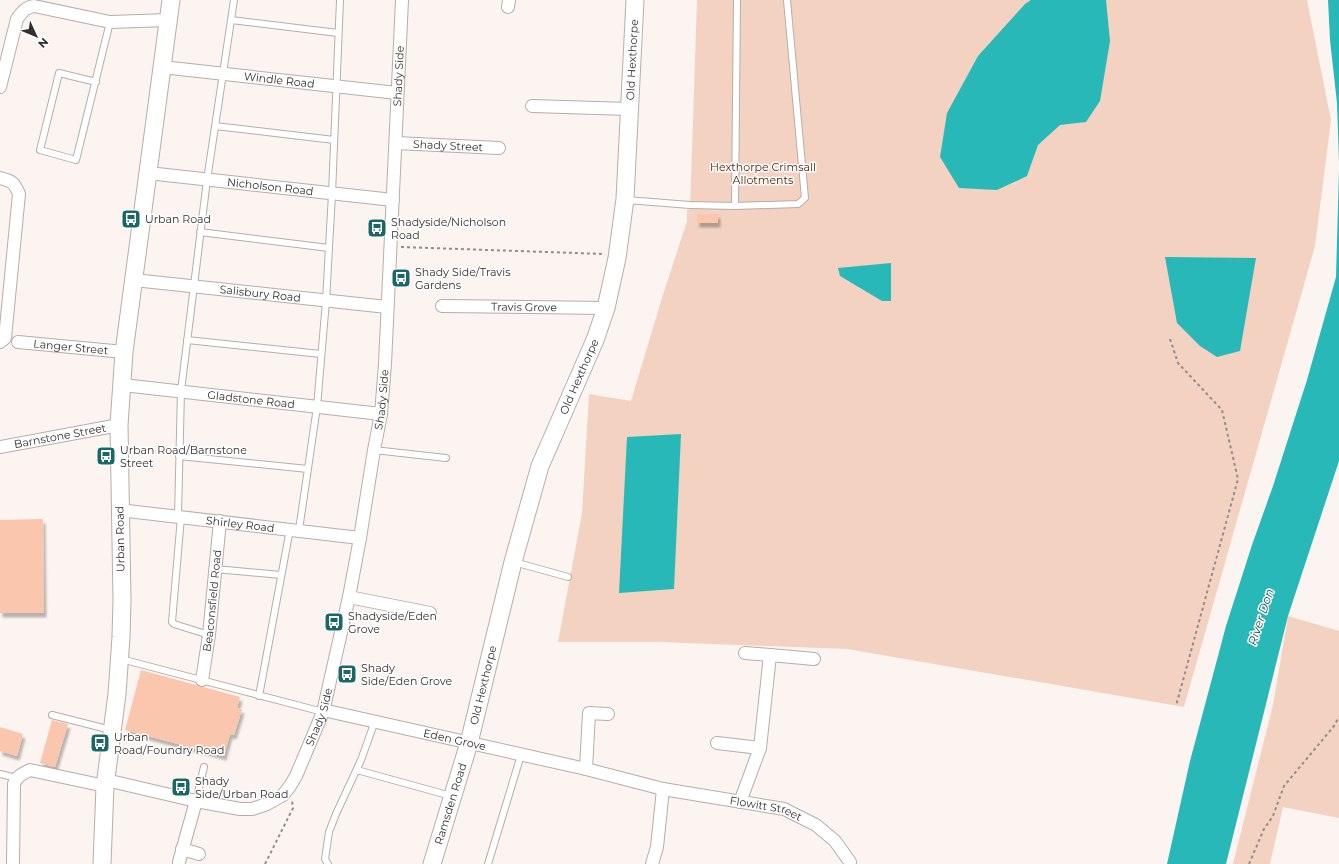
<svg xmlns="http://www.w3.org/2000/svg" width="1339" height="864" viewBox="0 0 1339 864" font-family="Montserrat,sans-serif">
	<style>
		.green { fill: #f4d2c1 }
		.water { fill: #29b8b8 }
		.building { fill: #fac6ad; filter: url(#shadow) }
		.lines { fill: none; stroke-linecap: round; stroke-linejoin: round }
		.lane-casing { stroke: #b5aeaa; stroke-width: 8 }
		.street-casing { stroke: #b5aeaa; stroke-width: 14 }
		.secondary-casing { stroke: #b5aeaa; stroke-width: 19 }
		.path { stroke: #928d8a; stroke-width: 2; stroke-dasharray: 3 3; stroke-linecap: butt }
		.lane { stroke: #fff; stroke-width: 6 }
		.street { stroke: #fff; stroke-width: 12 }
		.secondary { stroke: #fff; stroke-width: 17 }
		.labels { text-anchor: middle; stroke-width: 3; stroke-linejoin: round; paint-order: stroke }
		.street-label { font-size: 11px; fill: #322f2e; stroke: #fff }
		.park-label { font-size: 11px; fill: #4e1b00; stroke: #fff }
		.poi-label { font-size: 11px; fill: #322f2e; stroke: #fff; text-anchor: start }
		.water-label { font-size: 12px; font-style: italic; fill: #175050; stroke: #fff }
	</style>
	<defs>
		<filter id="shadow"><feDropShadow dx="2.5" dy="4.5" stdDeviation="1" flood-color="#0004"/></filter>
	</defs>
	<rect width="100%" height="100%" fill="#fcf4f0"/>
	<path class="green" d="M 697,0 L 1307,0 L 1331,120 L 1315,246 L 1184,707 L 847,649 L 659,642 L 558,642 L 582,513 L 589,394 L 631,401 L 661,301 L 687,221 L 687,210 L 690,209 Z
		M 1288,616 L 1339,631 L 1339,818 L 1283,807 L 1270,864 L 1233,864 L 1273,705 Z"/>
	<path class="water" d="M 1031,0 L 1106,0 L 1110,41 L 1100,101 L 1086,122 L 1060,125 L 1038,145 L 1027,176 L 997,190 L 959,188 L 940,157 L 947,113 L 978,56 L 1025,4 Z
		M 1328,0 L 1339,0 L 1339,162 L 1337,103 L 1330,40 Z
		M 1339,170 L 1339,461 L 1288,616 L 1226,864 L 1167,864 L 1190,761 L 1226,626 L 1252,545 L 1273,486 L 1307,380 L 1336,277 Z
		M 1165,257 L 1256,258 L 1240,351 L 1217,357 L 1200,346 L 1177,323 Z
		M 891,263 L 891,301 L 882,301 L 840,276 L 838,268 Z
		M 681,434 L 674,589 L 619,593 L 627,437 Z"/>
	<path class="building" d="M 697,214 L 718,214 L 718,223 L 697,223 Z
		M 43,519 L 44,613 L 0,613 L 0,520 Z
		M 141,670 L 240,697 L 237,708 L 242,709 L 234,735 L 230,734 L 224,756 L 125,730 Z
		M 52,720 L 68,724 L 55,767 L 40,763 Z
		M 0,727 L 23,734 L 17,756 L 0,751 Z"/>
	<g class="lines">
		<defs>
			<path id="lane" d="M 231,20 L 338,33
				M 96,82 L 59,73 L 40,150 L 76,160 L 110,22
				M 215,126 L 334,140
				M 627,200 L 690,205 L 735,206 L 798,204 L 805,198 L 787,0
				M 735,206 L 737,0
				M 200,232 L 329,248
				M 187,340 L 321,354
				M 374,450 L 446,458
				M 179,456 L 308,469
				M 178,516 L 181,391 L 207,180 L 234,0
				M 181,517 L 172,622 L 174,624 L 209,635
				M 299,530 L 317,407 L 326,301 L 332,194 L 340,0
				M 514,562 L 568,577
				M 215,569 L 281,575
				M 121,659 L 323,712
				M 259,696 L 290,529
				M 52,715 L 111,730
				M 357,770 L 451,796
				M 0,774 L 16,778
				M 196,801 L 204,767
				M 328,864 L 325,859 L 329,832 L 336,814 L 361,760 L 375,721
				M 488,864 L 521,755"/>
			<g id="street">
				<path d="M 508,7 L 509,0"/>
				<path id="s1" d="M 162,67 L 397,93"/>
				<path d="M 0,87 L 17,19 C 22,12 26,7 34,6 L 110,22 L 169,20"/>
				<path d="M 532,106 L 629,109"/>
				<path id="s2" d="M 396,143 L 499,148"/>
				<path id="s3" d="M 148,173 L 393,200"/>
				<path d="M 0,178 C 12,181 14,182 19,194 L 5,338 L 0,342"/>
				<path id="s4" d="M 134,280 L 387,307"/>
				<path id="s5" d="M 442,306 L 606,308"/>
				<path id="s6" d="M 18,342 L 124,352"/>
				<path id="s7" d="M 123,385 L 381,414"/>
				<path id="s8" d="M 0,447 L 119,425"/>
				<path id="s9" d="M 119,510 L 360,538"/>
				<path d="M 349,597 L 430,613"/>
				<path d="M 745,653 L 770,655"/>
				<path id="s10" d="M 202,680 L 209,635 L 220,521"/>
				<path id="s11" d="M 323,710 L 586,769 L 663,789 L 784,809 L 816,825 L 835,841 L 850,862"/>
				<path d="M 717,743 L 760,748"/>
				<path d="M 586,769 L 589,713 L 608,714"/>
				<path id="s12" d="M 106,780 L 196,801 L 240,809 L 252,809 L 267,804 L 283,795 L 290,786 L 296,776 L 323,712 L 349,597 L 360,538 L 374,450 L 381,414 L 385,364 L 402,0"/>
				<path d="M 740,802 L 760,748 L 770,655 L 814,659"/>
				<path d="M 182,849 L 199,854"/>
				<path d="M 179,862 L 196,801"/>
				<path d="M 13,864 L 14,784 C 17,776 22,774 30,770 L 105,786"/>
				<path d="M 652,864 L 657,847 L 663,789"/>
			</g>
			<g id="secondary">
				<path d="M 102,864 L 105,786 L 117,694 L 121,637 L 122,600 L 119,425 L 124,352 L 171,0"/>
				<path id="s13" d="M 432,864 L 469,743 L 513,562 L 540,466 L 595,340 L 606,308 L 617,258 L 625,199 L 635,0"/>
			</g>
		</defs>
		<use href="#lane" class="lane-casing"/>
		<use href="#street" class="street-casing"/>
		<use href="#secondary" class="secondary-casing"/>
		<path class="path" d="M 401,247 L 605,254
			M 1170,339 L 1178,363 L 1222,410 L 1238,479 L 1176,706
			M 265,864 L 293,808 L 292,801
			M 1249,864 L 1264,829 L 1273,816 L 1284,786 L 1334,726 L 1339,717"/>
		<use href="#lane" class="lane"/>
		<use href="#street" class="street"/>
		<use href="#secondary" class="secondary"/>
	</g>
	<defs>
		<symbol id="bus-square" viewBox="-11 -11 22 22"><rect x="-9" y="-9" width="18" height="18" rx="4" fill="#196767" stroke="#fff"/><path d="M-5-6H5V4H4V6H2V4H-2V6H-4V4H-5ZM-3.5-4V0h7V-4ZM-3.5 1.2v1.5H-2V1.2ZM2 1.2v1.5H3.5V1.2Z" fill="#fff"/></symbol>
	</defs>
	<g fill-rule="evenodd">
		<use href="#bus-square" x="120" y="208" width="22" height="22"/>
		<use href="#bus-square" x="366" y="217" width="22" height="22"/>
		<use href="#bus-square" x="390" y="267" width="22" height="22"/>
		<use href="#bus-square" x="95" y="445" width="22" height="22"/>
		<use href="#bus-square" x="323" y="611" width="22" height="22"/>
		<use href="#bus-square" x="336" y="663" width="22" height="22"/>
		<use href="#bus-square" x="89" y="732" width="22" height="22"/>
		<use href="#bus-square" x="170" y="776" width="22" height="22"/>
	</g>
	<g class="labels">
		<g class="street-label">
			<text dy="4" stroke="none"><textPath href="#s13" startOffset="834">Old Hexthorpe</textPath></text>
			<text dy="4" stroke="none"><textPath href="#s12" startOffset="918">Shady Side</textPath></text>
			<text dy="4" stroke="none"><textPath href="#s1" startOffset="118">Windle Road</textPath></text>
			<text dy="4" stroke="none"><textPath href="#s2" startOffset="52">Shady Street</textPath></text>
			<text dy="4" stroke="none"><textPath href="#s3" startOffset="123">Nicholson Road</textPath></text>
			<text dy="4" stroke="none"><textPath href="#s4" startOffset="127">Salisbury Road</textPath></text>
			<text dy="4" stroke="none"><textPath href="#s5" startOffset="82">Travis Grove</textPath></text>
			<text dy="4" stroke="none"><textPath href="#s6" startOffset="53">Langer Street</textPath></text>
			<text dy="4" stroke="none"><textPath href="#s13" startOffset="510">Old Hexthorpe</textPath></text>
			<text dy="4" stroke="none"><textPath href="#s12" startOffset="594">Shady Side</textPath></text>
			<text dy="4" stroke="none"><textPath href="#s7" startOffset="129">Gladstone Road</textPath></text>
			<text dy="4" stroke="none"><textPath href="#s8" startOffset="61">Barnstone Street</textPath></text>
			<text dy="4" stroke="none"><textPath href="#s9" startOffset="122">Shirley Road</textPath></text>
			<text transform="translate(120 539) rotate(-91)" y="4">Urban Road</text>
			<text dy="4" stroke="none"><textPath href="#s10" startOffset="80">Beaconsfield Road</textPath></text>
			<text dy="4" stroke="none"><textPath href="#s13" startOffset="186">Old Hexthorpe</textPath></text>
			<text dy="4" stroke="none"><textPath href="#s12" startOffset="270">Shady Side</textPath></text>
			<text dy="4" stroke="none"><textPath href="#s11" startOffset="135">Eden Grove</textPath></text>
			<text dy="4" stroke="none"><textPath href="#s13" startOffset="63">Ramsden Road</textPath></text>
			<text dy="4" stroke="none"><textPath href="#s11" startOffset="454">Flowitt Street</textPath></text>
		</g>
		<g class="park-label">
			<text x="763" y="171">Hexthorpe Crimsall<tspan x="763" dy="13">Allotments</tspan></text>
		</g>
		<g class="poi-label">
			<text x="145" y="223">Urban Road</text>
			<text x="391" y="226">Shadyside/Nicholson<tspan x="391" dy="13">Road</tspan></text>
			<text x="415" y="276">Shady Side/Travis<tspan x="415" dy="13">Gardens</tspan></text>
			<text x="120" y="454">Urban Road/Barnstone<tspan x="120" dy="13">Street</tspan></text>
			<text x="348" y="620">Shadyside/Eden<tspan x="348" dy="13">Grove</tspan></text>
			<text x="361" y="672">Shady<tspan x="361" dy="13">Side/Eden Grove</tspan></text>
			<text x="114" y="741">Urban<tspan x="114" dy="13">Road/Foundry Road</tspan></text>
			<text x="195" y="785">Shady<tspan x="195" dy="13">Side/Urban Road</tspan></text>
		</g>
		<g class="water-label">
			<text transform="translate(1261 617) rotate(-72)" y="4">River Don</text>
		</g>
	</g>
	<g transform="translate(36 36) rotate(134)" stroke="#ffffff" stroke-width="3" paint-order="stroke">
	<path d="M0-3L7 15L0 10L-7 15Z" fill="#322f2e"/>
	<text y="-6" font-size="11" font-weight="bold" text-anchor="middle" fill="#322f2e">N</text>
	</g>
</svg>
